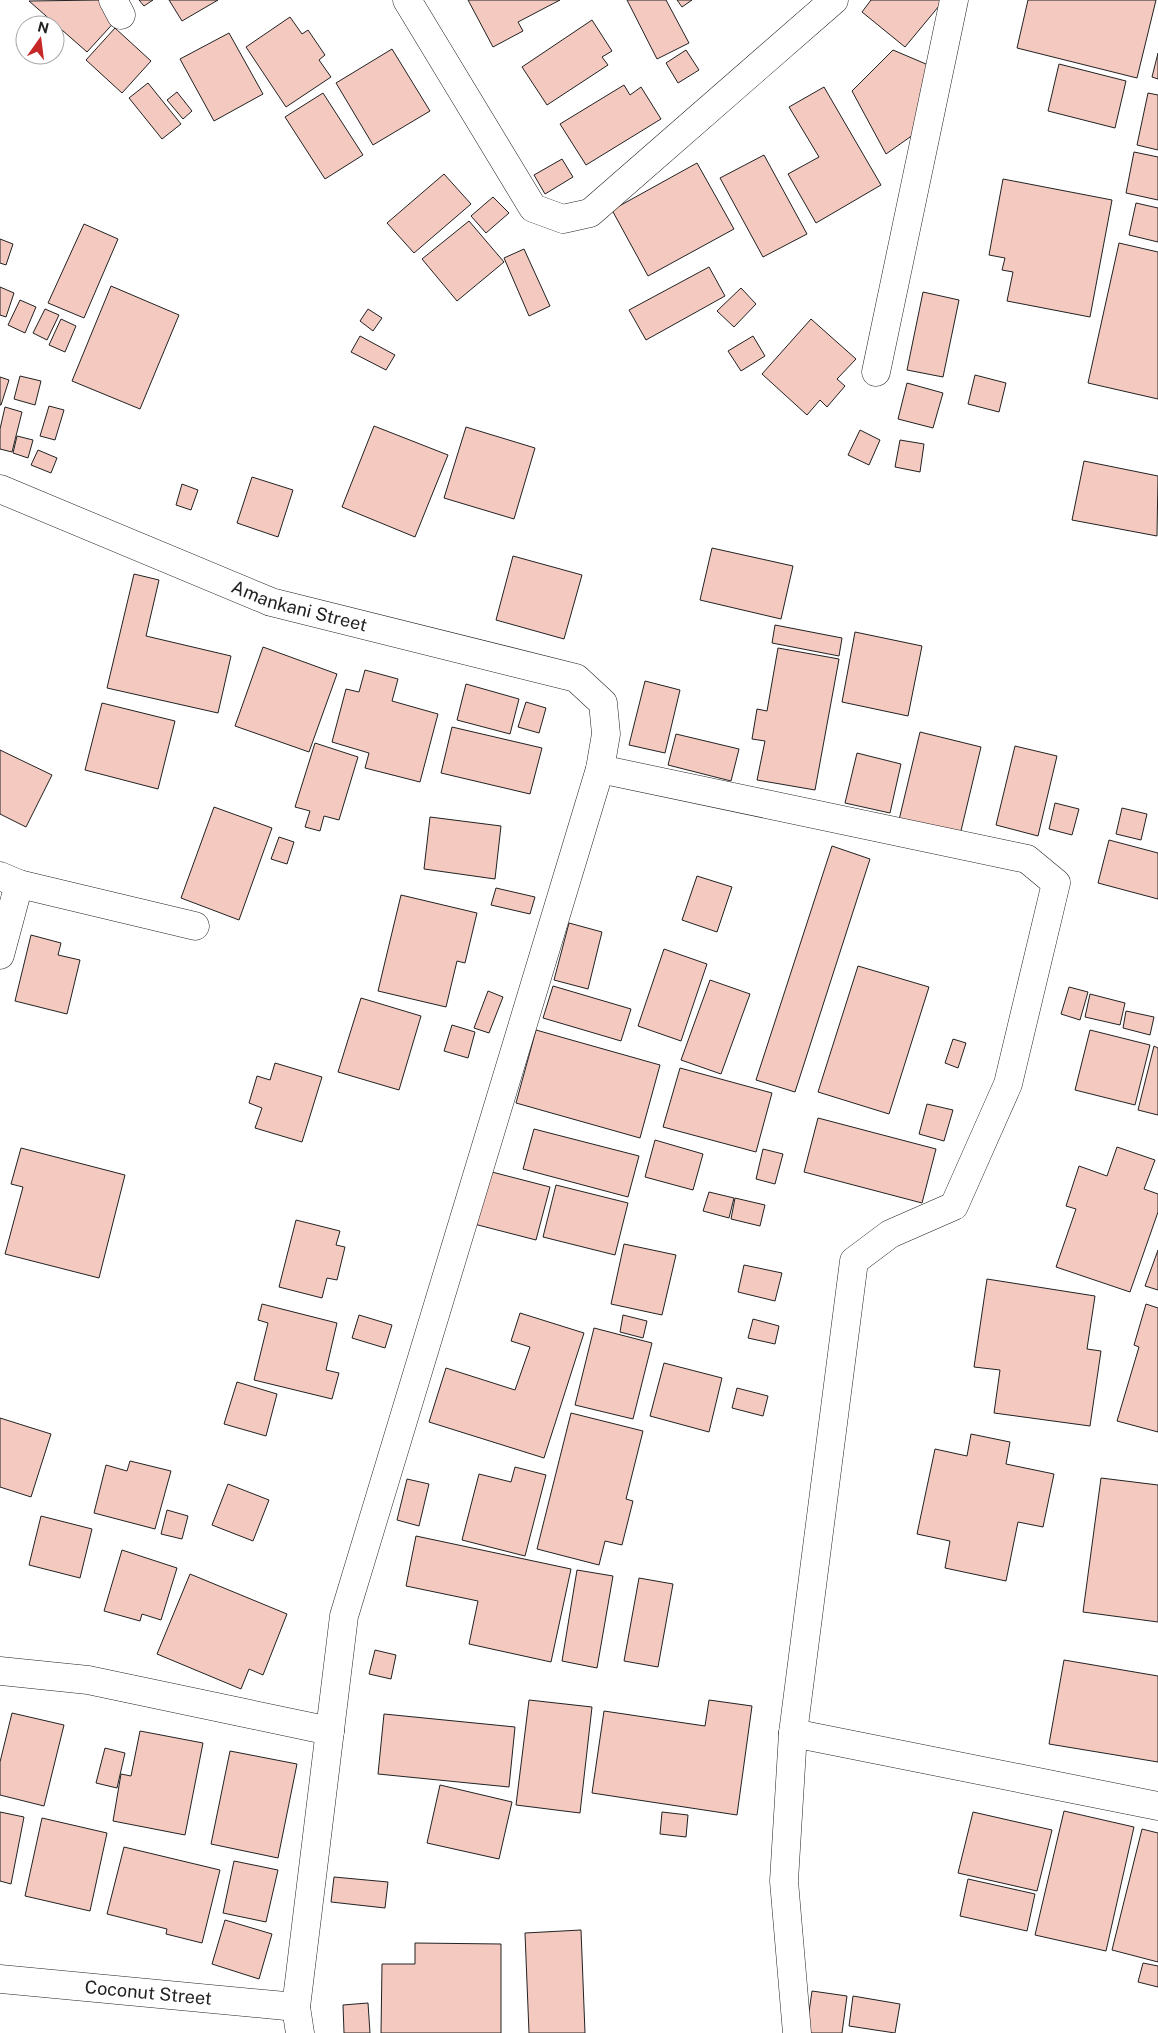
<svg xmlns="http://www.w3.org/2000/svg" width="1158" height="2033" viewBox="0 0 1158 2033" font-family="'Public Sans',sans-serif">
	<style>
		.building { fill: #f3c9c0; stroke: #222 }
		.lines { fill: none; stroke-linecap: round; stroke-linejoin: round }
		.minor-casing { stroke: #222; stroke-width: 29 }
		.minor { stroke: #fff; stroke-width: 28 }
		.labels { text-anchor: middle; stroke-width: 4; stroke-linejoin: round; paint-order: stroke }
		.street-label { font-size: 18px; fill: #222; stroke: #fff }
	</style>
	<rect width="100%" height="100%" fill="#fff"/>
	<path class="building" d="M 101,0 L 119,17 L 87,52 L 29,1 Z
		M 139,0 L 153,0 L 144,6 Z
		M 169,0 L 218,0 L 182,21 Z
		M 468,0 L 560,0 L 518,22 L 523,31 L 493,47 Z
		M 627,0 L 666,0 L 689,43 L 657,59 Z
		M 677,0 L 692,0 L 682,7 Z
		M 871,0 L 944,0 L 905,47 L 862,12 Z
		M 1028,0 L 1156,0 L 1137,78 L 1017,48 Z
		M 290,17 L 302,34 L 308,30 L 325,55 L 319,60 L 331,77 L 286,107 L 246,47 Z
		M 592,20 L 612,51 L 602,57 L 608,65 L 547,105 L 522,67 Z
		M 115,28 L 151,61 L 122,93 L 86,60 Z
		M 229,33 L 263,94 L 214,121 L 180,59 Z
		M 392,49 L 430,111 L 373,145 L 336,83 Z
		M 686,50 L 699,70 L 678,83 L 666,63 Z
		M 893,50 L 933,67 L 920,130 L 886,154 L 852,91 Z
		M 1158,53 L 1158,79 L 1152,77 Z
		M 1059,64 L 1126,81 L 1115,128 L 1048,111 Z
		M 148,83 L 181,124 L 162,139 L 129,98 Z
		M 624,85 L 630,95 L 641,87 L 661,119 L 586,165 L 560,124 Z
		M 824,87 L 881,185 L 816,223 L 788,174 L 819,157 L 789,107 Z
		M 177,92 L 192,111 L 183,119 L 167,100 Z
		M 323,93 L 363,155 L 325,179 L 285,117 Z
		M 1148,93 L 1158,95 L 1158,150 L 1137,145 Z
		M 1134,152 L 1158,157 L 1158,200 L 1126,193 Z
		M 764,155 L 807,234 L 763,257 L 720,178 Z
		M 562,159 L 573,177 L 545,194 L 534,175 Z
		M 697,163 L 734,229 L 648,276 L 612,210 Z
		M 444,174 L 471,204 L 414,253 L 387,223 Z
		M 1003,179 L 1112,200 L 1090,317 L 1007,301 L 1013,272 L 1002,270 L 1005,258 L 989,255 Z
		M 493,197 L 509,213 L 486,233 L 471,216 Z
		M 1136,203 L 1158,208 L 1158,242 L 1129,235 Z
		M 469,221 L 504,262 L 457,301 L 422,259 Z
		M 84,224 L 118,239 L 84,318 L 48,303 Z
		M 0,239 L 13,244 L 6,265 L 0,263 Z
		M 1119,243 L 1158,252 L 1158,399 L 1088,383 Z
		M 524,249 L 550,306 L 529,316 L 504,258 Z
		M 709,267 L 725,296 L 646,340 L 629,310 Z
		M 111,286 L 179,315 L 140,409 L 72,381 Z
		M 0,287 L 14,293 L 6,317 L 0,315 Z
		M 741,288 L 756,304 L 734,327 L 717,311 Z
		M 923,292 L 959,300 L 943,377 L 907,370 Z
		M 20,300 L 36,307 L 25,333 L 8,325 Z
		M 45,309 L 59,315 L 47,340 L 33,333 Z
		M 368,309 L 382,318 L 373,331 L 360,321 Z
		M 61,319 L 76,326 L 65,352 L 49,345 Z
		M 811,319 L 856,359 L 837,379 L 845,386 L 827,407 L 820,400 L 807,415 L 762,374 Z
		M 360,336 L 395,355 L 386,370 L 351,352 Z
		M 753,336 L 765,356 L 741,371 L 728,351 Z
		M 975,375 L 1006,383 L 999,412 L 968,404 Z
		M 20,376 L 41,381 L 35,405 L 14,399 Z
		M 0,377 L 9,380 L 1,405 L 0,405 Z
		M 907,383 L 943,393 L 933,428 L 898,419 Z
		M 49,406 L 64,410 L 55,440 L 40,436 Z
		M 5,407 L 22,412 L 12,452 L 0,449 L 0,429 Z
		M 374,426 L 448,455 L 415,537 L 342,507 Z
		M 466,427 L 535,448 L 514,519 L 444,498 Z
		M 860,430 L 880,440 L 869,465 L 848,455 Z
		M 17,436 L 33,440 L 28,458 L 13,453 Z
		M 900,440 L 924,444 L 920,472 L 895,467 Z
		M 38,450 L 57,458 L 51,473 L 31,465 Z
		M 1084,461 L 1158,476 L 1157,536 L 1072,520 Z
		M 252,477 L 293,490 L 278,537 L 237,523 Z
		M 182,484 L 198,490 L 191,510 L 176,505 Z
		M 712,548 L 793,566 L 781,619 L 700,600 Z
		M 513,556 L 582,575 L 564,639 L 496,620 Z
		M 134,574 L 159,580 L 146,636 L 231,656 L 218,713 L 107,688 Z
		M 775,625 L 842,638 L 839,656 L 772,643 Z
		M 855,632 L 922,646 L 908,716 L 842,702 Z
		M 263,647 L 337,674 L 309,752 L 235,726 Z
		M 778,648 L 839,659 L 815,790 L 757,780 L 765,741 L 752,739 L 757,709 L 767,711 Z
		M 365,670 L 398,679 L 392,701 L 438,714 L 420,782 L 365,768 L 369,753 L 332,742 L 346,689 L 359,692 Z
		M 645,681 L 680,690 L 665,753 L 629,745 Z
		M 466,684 L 519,699 L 510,734 L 457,720 Z
		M 526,702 L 546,708 L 539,733 L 518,727 Z
		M 102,703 L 175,721 L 158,789 L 85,770 Z
		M 452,727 L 542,748 L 530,794 L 441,773 Z
		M 920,732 L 981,747 L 960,835 L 899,820 Z
		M 676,734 L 739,749 L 731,781 L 668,765 Z
		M 315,743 L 358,757 L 339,820 L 324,816 L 320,831 L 305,827 L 310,811 L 295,807 Z
		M 1015,746 L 1057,756 L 1038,836 L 996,825 Z
		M 0,750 L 52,775 L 26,827 L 0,814 Z
		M 857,753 L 901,764 L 890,813 L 845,803 Z
		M 1055,803 L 1079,809 L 1072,835 L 1049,829 Z
		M 214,807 L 272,828 L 239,920 L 181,898 Z
		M 1122,808 L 1147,814 L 1141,840 L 1116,834 Z
		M 430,817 L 501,826 L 495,879 L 424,869 Z
		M 279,837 L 294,842 L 287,864 L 271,859 Z
		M 1109,840 L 1158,853 L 1158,899 L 1098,883 Z
		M 832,846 L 870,859 L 795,1092 L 756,1080 Z
		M 697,876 L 732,887 L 717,932 L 682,920 Z
		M 496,888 L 535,897 L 530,914 L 491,905 Z
		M 401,895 L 477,913 L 465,963 L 457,961 L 446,1007 L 378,991 Z
		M 569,923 L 602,932 L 588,989 L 554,980 Z
		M 31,935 L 61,943 L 58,955 L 80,960 L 67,1014 L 15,1001 Z
		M 664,949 L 707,964 L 681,1041 L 638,1026 Z
		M 858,966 L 929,987 L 889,1114 L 818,1092 Z
		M 710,980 L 750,994 L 721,1074 L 681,1060 Z
		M 553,986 L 631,1009 L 621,1041 L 543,1018 Z
		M 1069,987 L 1088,992 L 1080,1020 L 1061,1014 Z
		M 488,991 L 503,997 L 489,1033 L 474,1028 Z
		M 1090,994 L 1125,1003 L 1120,1025 L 1085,1017 Z
		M 361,998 L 421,1016 L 399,1090 L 338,1072 Z
		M 1126,1011 L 1154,1017 L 1150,1035 L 1123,1028 Z
		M 452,1025 L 475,1032 L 468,1058 L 444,1051 Z
		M 536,1030 L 660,1065 L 640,1138 L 516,1103 Z
		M 1090,1030 L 1150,1045 L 1135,1105 L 1075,1090 Z
		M 953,1039 L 966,1043 L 958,1068 L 945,1063 Z
		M 1154,1046 L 1158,1048 L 1158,1115 L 1138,1110 Z
		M 275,1063 L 322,1077 L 302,1142 L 255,1128 L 262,1108 L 249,1103 L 257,1076 L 270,1080 Z
		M 680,1068 L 772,1093 L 756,1152 L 663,1127 Z
		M 927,1104 L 953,1110 L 944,1141 L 919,1134 Z
		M 818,1118 L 936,1149 L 922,1203 L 804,1172 Z
		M 534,1129 L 639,1156 L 628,1197 L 523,1169 Z
		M 655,1140 L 703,1154 L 693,1190 L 645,1177 Z
		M 1117,1147 L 1155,1160 L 1144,1189 L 1158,1194 L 1158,1212 L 1130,1292 L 1056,1267 L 1076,1209 L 1066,1206 L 1079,1166 L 1107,1176 Z
		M 21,1148 L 125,1175 L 99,1278 L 5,1254 L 23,1187 L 11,1184 Z
		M 763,1149 L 783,1154 L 775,1184 L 756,1179 Z
		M 488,1171 L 550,1187 L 536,1240 L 474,1224 Z
		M 556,1185 L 628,1203 L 615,1255 L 543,1237 Z
		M 709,1192 L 734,1198 L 729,1218 L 703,1211 Z
		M 735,1198 L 765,1205 L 760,1226 L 731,1219 Z
		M 296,1220 L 340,1231 L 336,1245 L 345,1247 L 337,1280 L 327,1278 L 322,1298 L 279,1287 Z
		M 624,1244 L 676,1255 L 662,1315 L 611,1304 Z
		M 1158,1250 L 1158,1290 L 1145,1286 Z
		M 744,1265 L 782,1273 L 775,1301 L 738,1292 Z
		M 987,1279 L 1095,1296 L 1087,1349 L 1101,1351 L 1090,1426 L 994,1413 L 1000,1370 L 974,1367 Z
		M 262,1304 L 337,1323 L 326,1370 L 339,1373 L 332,1399 L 254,1380 L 268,1323 L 258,1320 Z
		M 1146,1304 L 1158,1308 L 1158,1432 L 1117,1421 L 1139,1347 L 1134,1345 Z
		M 520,1313 L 584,1333 L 544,1458 L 429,1422 L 446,1368 L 515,1390 L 530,1347 L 511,1341 Z
		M 359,1315 L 392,1325 L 385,1348 L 352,1338 Z
		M 623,1315 L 647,1321 L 643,1338 L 620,1332 Z
		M 753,1319 L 779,1326 L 775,1344 L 748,1338 Z
		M 594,1328 L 652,1343 L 633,1419 L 575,1405 Z
		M 664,1363 L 722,1378 L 709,1432 L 650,1416 Z
		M 237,1382 L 277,1394 L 266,1436 L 224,1424 Z
		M 737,1388 L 768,1396 L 763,1416 L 732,1408 Z
		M 571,1413 L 643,1431 L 626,1499 L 633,1501 L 622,1545 L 605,1541 L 599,1565 L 537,1549 Z
		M 0,1418 L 51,1434 L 31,1497 L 0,1487 Z
		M 971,1434 L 1010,1442 L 1006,1464 L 1054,1474 L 1043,1527 L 1018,1522 L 1006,1581 L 945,1568 L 950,1541 L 917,1534 L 935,1449 L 967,1456 Z
		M 130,1461 L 171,1471 L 155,1529 L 94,1513 L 106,1465 L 127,1471 Z
		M 515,1467 L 546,1475 L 525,1556 L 462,1540 L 479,1474 L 511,1482 Z
		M 1101,1478 L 1158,1485 L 1158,1622 L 1083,1612 Z
		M 407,1479 L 429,1484 L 419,1526 L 397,1520 Z
		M 228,1484 L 269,1500 L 253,1541 L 212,1525 Z
		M 167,1510 L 188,1516 L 182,1539 L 161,1534 Z
		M 41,1516 L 92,1529 L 80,1578 L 29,1565 Z
		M 416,1536 L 571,1569 L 551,1662 L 469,1644 L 478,1601 L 406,1586 Z
		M 122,1550 L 177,1568 L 161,1620 L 142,1614 L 140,1621 L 104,1611 Z
		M 577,1570 L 613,1576 L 597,1668 L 562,1661 Z
		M 190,1574 L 287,1614 L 263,1675 L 249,1669 L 241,1689 L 157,1654 Z
		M 639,1578 L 673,1584 L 658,1667 L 624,1661 Z
		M 375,1650 L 396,1655 L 391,1679 L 369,1674 Z
		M 1064,1660 L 1158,1676 L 1158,1762 L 1049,1744 Z
		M 529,1700 L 592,1707 L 580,1813 L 516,1805 Z
		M 709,1700 L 752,1706 L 737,1815 L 592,1793 L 604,1711 L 705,1726 Z
		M 12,1713 L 64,1725 L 44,1806 L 0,1795 L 0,1762 Z
		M 384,1714 L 515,1727 L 509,1787 L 378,1774 Z
		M 140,1731 L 203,1743 L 185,1835 L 113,1821 L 121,1774 L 131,1776 Z
		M 105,1748 L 125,1753 L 117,1788 L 96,1783 Z
		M 230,1751 L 297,1764 L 278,1858 L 211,1844 Z
		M 440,1785 L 512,1802 L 499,1859 L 427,1843 Z
		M 1064,1811 L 1134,1827 L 1106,1951 L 1035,1935 Z
		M 0,1812 L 24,1817 L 11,1884 L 0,1881 Z
		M 662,1812 L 688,1815 L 686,1837 L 660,1834 Z
		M 973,1812 L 1052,1830 L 1037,1891 L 958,1873 Z
		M 42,1818 L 107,1833 L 90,1911 L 25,1896 Z
		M 1142,1829 L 1158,1833 L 1158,1962 L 1112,1950 Z
		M 124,1847 L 220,1870 L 202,1943 L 166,1934 L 167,1929 L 107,1914 Z
		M 234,1861 L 278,1870 L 266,1922 L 223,1913 Z
		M 334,1877 L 388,1882 L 385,1908 L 331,1902 Z
		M 968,1879 L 1035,1894 L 1027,1931 L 960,1916 Z
		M 225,1920 L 272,1934 L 259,1979 L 212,1964 Z
		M 581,1930 L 585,2033 L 529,2033 L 525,1933 Z
		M 415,1943 L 501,1944 L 501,2033 L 381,2033 L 382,1964 L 415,1964 Z
		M 1143,1963 L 1158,1966 L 1158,1987 L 1138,1982 Z
		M 812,1991 L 847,1996 L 842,2033 L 806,2033 Z
		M 853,1996 L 900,2004 L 895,2033 L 849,2026 Z
		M 368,2003 L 370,2033 L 344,2033 L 343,2005 Z"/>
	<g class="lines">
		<defs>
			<g id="minor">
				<path d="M 113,0 L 121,15"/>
				<path d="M 407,0 L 533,208 L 563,219 L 590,213 L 834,0"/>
				<path d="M 876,372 L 954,0"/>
				<path id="s1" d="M 0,489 L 271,602 L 576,678 L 603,703 L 606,734 L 600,769 L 344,1616 L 296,2007 L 300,2033"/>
				<path d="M 600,769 L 1027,859 L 1056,883 L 1008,1084 L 954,1206 L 890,1234 L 854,1261 L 793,1733 L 784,1881 L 797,2033"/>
				<path d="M 0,876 L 19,884 L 195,926"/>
				<path d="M 0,955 L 19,884"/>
				<path d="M 0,1671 L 88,1680 L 330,1731"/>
				<path d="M 793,1733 L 1158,1806"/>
				<path id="s2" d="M 0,1979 L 296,2007"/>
			</g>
		</defs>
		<use href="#minor" class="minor-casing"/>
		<use href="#minor" class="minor"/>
	</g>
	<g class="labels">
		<g class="street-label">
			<text dy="6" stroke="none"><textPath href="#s1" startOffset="322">Amankani Street</textPath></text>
			<text dy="6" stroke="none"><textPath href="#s2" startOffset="149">Coconut Street</textPath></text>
		</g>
	</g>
	<g transform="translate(40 40) rotate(14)"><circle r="24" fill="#ffffff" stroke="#a7a7a7"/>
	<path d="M0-4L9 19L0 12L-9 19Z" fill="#c62828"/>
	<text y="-8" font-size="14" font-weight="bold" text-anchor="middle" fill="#222222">N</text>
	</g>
</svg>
